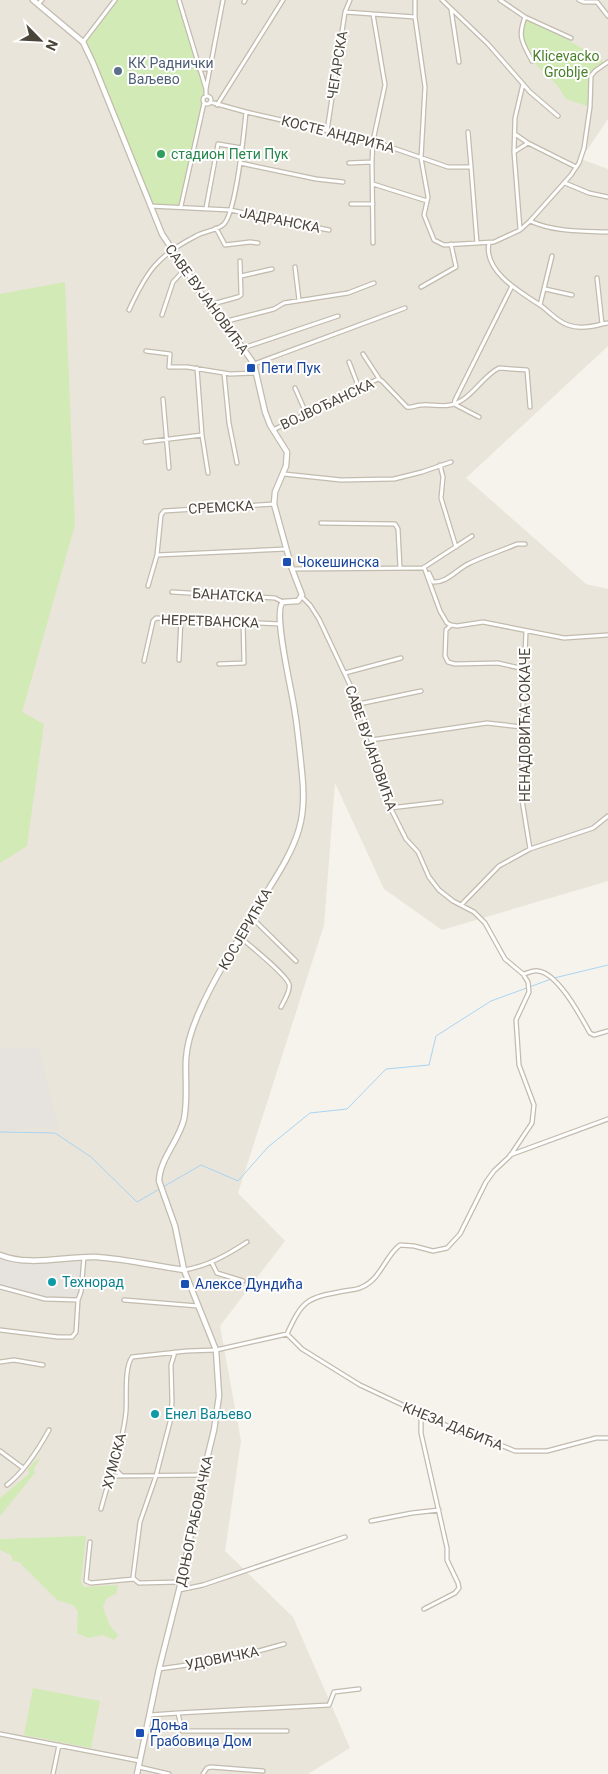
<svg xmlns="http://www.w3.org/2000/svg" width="608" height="1774" viewBox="0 0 608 1774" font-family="Roboto,sans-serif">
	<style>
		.residential { fill: #eae5da }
		.industrial { fill: #e6e2dd }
		.green { fill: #d2eab5 }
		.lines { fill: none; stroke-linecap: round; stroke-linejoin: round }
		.stream { stroke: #a9d4f2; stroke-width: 1 }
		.minor-casing { stroke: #c2bbae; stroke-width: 5.5 }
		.tertiary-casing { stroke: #c2bbae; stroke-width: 7 }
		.minor { stroke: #fff; stroke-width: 3 }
		.tertiary { stroke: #fff; stroke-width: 4.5 }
		.service-dot { fill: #5c6f8a; stroke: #fff; stroke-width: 2 }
		.leisure-dot { fill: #2e9e5b; stroke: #fff; stroke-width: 2 }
		.transit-dot { fill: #1a4fb4; stroke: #fff; stroke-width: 2 }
		.culture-dot { fill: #0f9aa8; stroke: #fff; stroke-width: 2 }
		.labels { text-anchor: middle; stroke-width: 4; stroke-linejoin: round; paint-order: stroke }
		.park-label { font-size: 14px; fill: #4a7f2a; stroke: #fff }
		.service-label { font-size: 14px; fill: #4e5e75; stroke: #fff; text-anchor: start }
		.street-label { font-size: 14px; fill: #4b4439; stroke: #fff }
		.leisure-label { font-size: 14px; fill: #27864d; stroke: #fff; text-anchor: start }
		.transit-label { font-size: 14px; fill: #164399; stroke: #fff; text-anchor: start }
		.culture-label { font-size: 14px; fill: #0d838f; stroke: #fff; text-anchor: start }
	</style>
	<rect width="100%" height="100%" fill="#f6f3ec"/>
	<path class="residential" d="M 0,0 L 608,0 L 608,119 L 581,159 L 608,169 L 608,346 L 466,478 L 586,584 L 608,589 L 608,881 L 442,930 L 384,889 L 335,783 L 324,925 L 238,1193 L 285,1241 L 220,1326 L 241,1441 L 225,1551 L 293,1617 L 350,1748 L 308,1774 L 0,1774 Z"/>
	<path class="industrial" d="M 38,1047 L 59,1130 L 37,1127 L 0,1133 L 0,1049 Z
		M 0,1255 L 15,1260 L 84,1257 L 81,1292 L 78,1300 L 57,1300 L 0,1287 Z"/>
	<path class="green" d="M 115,0 L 179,0 L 206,96 L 203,99 L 204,103 L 181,206 L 150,206 L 83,42 Z
		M 525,17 L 571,38 L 570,41 L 605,63 L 591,76 L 590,107 L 566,99 L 557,85 L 532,61 L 521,37 Z
		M 65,282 L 75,525 L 22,712 L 44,724 L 27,846 L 0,863 L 0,294 Z
		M 41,1458 L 34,1468 L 35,1473 L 0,1516 L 0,1498 L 29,1474 L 28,1469 L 35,1461 Z
		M 86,1536 L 81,1581 L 82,1585 L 85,1587 L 118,1585 L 116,1594 L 107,1598 L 103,1607 C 107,1618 109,1627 118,1635 L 114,1640 L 103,1635 L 88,1638 L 77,1633 L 78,1611 L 73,1605 L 57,1600 L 19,1562 L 13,1561 L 11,1555 L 0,1550 L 0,1539 Z
		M 33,1688 L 100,1701 L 91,1748 L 24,1735 Z"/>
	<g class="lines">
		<path class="stream" d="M 0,1132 L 55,1133 L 91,1157 L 137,1202 L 201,1165 L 238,1181 L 268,1147 L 310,1113 L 347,1109 L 386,1069 L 429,1065 L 436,1036 L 491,1001 L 554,978 L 608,965"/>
		<defs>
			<path id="minor" d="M 179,0 L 206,89 L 206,96
				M 415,0 L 415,17 L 425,87 L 421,158 L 428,197 L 424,215 L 434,240 L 444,245 L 494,242 L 520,230 L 530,221 L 571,175 L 579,163 L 584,148 L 590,107 L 591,76 L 595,71 L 608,62
				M 442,0 L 488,44 L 530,92 L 558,116
				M 500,0 L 525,17 L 571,38
				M 579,0 L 584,2 L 597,2 L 608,16
				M 244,2 L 245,0
				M 38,4 L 42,0
				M 451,9 L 459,62
				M 345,12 L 415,17
				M 525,17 C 517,38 523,43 532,61
				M 83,42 L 115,0
				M 199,69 L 209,69
				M 206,89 L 223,0
				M203 100a4 4 0 1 1 8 0a4 4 0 1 1-8 0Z
				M 210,102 L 246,112 L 373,141 L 448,167 L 471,167 L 477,243
				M 217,105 L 283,0
				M 327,131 L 345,12 L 350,0
				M 468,132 L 471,167
				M 515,134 L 528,143 L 576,167
				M 514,152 L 528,143
				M 240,163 L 316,179 L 343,182
				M 349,163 L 372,162
				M 565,183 L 589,193 L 608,197
				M 373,184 L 427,201
				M 351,204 L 373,204
				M 150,206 L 230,210 L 329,230
				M 181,206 L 204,103
				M 206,208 L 218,144 L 242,148
				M 530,221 C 554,232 582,231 608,232
				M 216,228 L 225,245 L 250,242 L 258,243
				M 520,229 L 514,152 L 515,118 L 523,84
				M 373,243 L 372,162 L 373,141 L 385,85 L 373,14
				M 489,243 C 483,271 520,292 540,305 C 549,311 556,321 568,325 C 578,329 591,327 602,324 L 597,278
				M 295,267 L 299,300
				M 241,276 L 272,269
				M 421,287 L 456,267 L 451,244
				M 545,289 L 572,295
				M 209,305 L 238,297 L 241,295 L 240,261
				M 540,305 L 552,256
				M 129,310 C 147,271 157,256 196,236 C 204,231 217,231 224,224 C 236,211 244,133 246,112
				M 162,315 L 173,282 L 185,269
				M 223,322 L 274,309 L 284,303 L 348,293 L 374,283
				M 602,324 L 608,323
				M 243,348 L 338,316
				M 146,351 L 170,354 L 169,367 L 187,367 L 230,374 L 256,373
				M 363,354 L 380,380
				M 349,362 L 359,388
				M 254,364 L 405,308
				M 197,368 L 202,435 L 208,473
				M 224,373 L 229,423 L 237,463
				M 295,388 L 306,413
				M 163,399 L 169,468
				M 479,417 L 454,404 L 455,400 L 512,286
				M 273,430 L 378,379 L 382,381 L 407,407 C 412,408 416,405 422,405 C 431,404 441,407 450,405 C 470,402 482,376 499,368 L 527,370 L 530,407
				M 145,442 L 202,435
				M 440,465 L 443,477 L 441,498 L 456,547
				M 284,474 L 341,480 L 394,479 L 422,472 L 451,462
				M 321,523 L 395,524 L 398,529 L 400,568
				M 157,555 L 286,549
				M 424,567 L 440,611 L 447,623 L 451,625 L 457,626 L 483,622 L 564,638 L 608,635
				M 292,569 L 423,568 L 472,536
				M 429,573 L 433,582 C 447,583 456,570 468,564 C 484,556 501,551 517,544 L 525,544
				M 148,586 L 157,555 L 161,515 L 164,511 L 274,504
				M 172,592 L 275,598 L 283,602
				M 450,626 L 446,630 L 445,656 L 448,662 L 455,664 L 498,663 L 524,669
				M 526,631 L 522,727 L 522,800 L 530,849
				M 179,660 L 181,619
				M 144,661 L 153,621 L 156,618 L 280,624
				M 219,664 L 244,663 L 243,621
				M 345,673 L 401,658
				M 359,704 L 421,691
				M 371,740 L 487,723 L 522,727
				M 390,808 L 441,802
				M 462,904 L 499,866 L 530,849 L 593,828 L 608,816
				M 252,918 L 296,961
				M 240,937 C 251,947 285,973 289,984 C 291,990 284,1001 281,1007
				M 523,974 C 528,973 533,970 538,971 C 558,973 581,1017 590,1033 L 594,1035 L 608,1031
				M 510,1155 L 608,1119
				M 212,1263 L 217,1273 L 243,1281
				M 184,1270 C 208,1266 227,1255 247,1242
				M 0,1287 L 45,1299 L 78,1300 L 81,1292 L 84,1257
				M 124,1300 L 198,1306
				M 0,1330 L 58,1337 L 72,1337 L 76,1332 L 78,1300
				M 287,1334 L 302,1349 L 360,1385 L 469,1436 L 488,1440 L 515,1451 L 547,1451 L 596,1438 L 608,1438
				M 175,1352 L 171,1365 L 172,1402 L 170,1422 L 156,1476 L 140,1522 L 133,1577 L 134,1579 L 139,1583 L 181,1582
				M 0,1362 L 14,1360 L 43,1365
				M 421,1415 L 421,1433 L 447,1548 L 447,1560 L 458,1583 L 459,1588 L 455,1593 L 424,1609
				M 0,1451 L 23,1468
				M 113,1467 L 122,1476
				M 110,1476 L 203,1475
				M 7,1485 C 25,1471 38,1450 49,1430
				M 101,1509 C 109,1477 123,1444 126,1411 C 127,1397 124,1368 132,1357 L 187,1351 L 216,1350 L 287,1334 C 303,1299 307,1298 344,1291 C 349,1290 357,1290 362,1287 C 381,1279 385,1256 400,1245 L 414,1246 L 433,1251 L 447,1248 L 460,1234 L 486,1182 L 494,1171 L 510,1156 L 532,1123 L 534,1105 L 519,1065 L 516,1020 L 529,992 L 528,982 L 523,974 L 505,959 L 485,923 L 474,912 L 453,901 L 439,890 L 429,877 L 418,852 L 406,839 L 387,801 L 371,740 L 359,704 L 319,619 L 310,605 L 302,597
				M 371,1521 L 412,1513 L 439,1510
				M 90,1542 L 86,1581 L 91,1583 L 134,1579
				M 179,1590 L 203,1585 L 345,1537
				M 159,1669 L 229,1659 L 284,1644
				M 178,1713 L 329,1705 L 334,1692 L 359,1689
				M 150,1715 L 178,1713 L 182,1731 L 287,1731
				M 0,1734 L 140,1761
				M 139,1767 L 169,1774
				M 53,1774 L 59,1745
				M 203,1774 L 207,1768 L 211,1767 L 263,1771"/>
			<path id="tertiary" d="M 33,0 L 83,42 L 93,63 L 162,234 L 209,305 L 233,334 L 254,364 L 265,412 L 270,425 L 287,452 L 286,466 L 275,492 L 274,504 L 292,569 L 302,595 L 298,601 L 283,602 C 272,611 293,695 295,713 C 298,732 300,753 302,773 C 304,791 304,812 299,829 C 293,850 280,871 268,890 C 246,929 219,967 201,1008 C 194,1023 187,1042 186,1059 C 185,1079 188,1099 184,1119 C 179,1141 160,1158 159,1181 L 175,1226 L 184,1270 L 216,1350 L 219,1396 L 214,1430 L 203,1475 L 181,1582 L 159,1669 L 137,1774
				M 0,1255 C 30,1267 65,1256 96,1257 C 126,1259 155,1266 184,1270"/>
		</defs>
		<use href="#minor" class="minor-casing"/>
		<use href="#tertiary" class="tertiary-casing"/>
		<use href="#minor" class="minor"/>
		<use href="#tertiary" class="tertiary"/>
	</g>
	<circle class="service-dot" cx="118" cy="71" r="5"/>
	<circle class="leisure-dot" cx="161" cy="154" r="5"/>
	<g class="transit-dot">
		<rect x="246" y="363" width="10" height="10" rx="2.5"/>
		<rect x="282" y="557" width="10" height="10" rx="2.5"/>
		<rect x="180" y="1279" width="10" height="10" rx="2.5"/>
		<rect x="135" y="1728" width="10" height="10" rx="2.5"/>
	</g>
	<g class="culture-dot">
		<circle cx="52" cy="1282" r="5"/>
		<circle cx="155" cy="1414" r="5"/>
	</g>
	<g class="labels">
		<g class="park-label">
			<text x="566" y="61">Klicevacko<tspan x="566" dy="16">Groblje</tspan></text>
		</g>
		<g class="service-label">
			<text x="128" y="68">КК Раднички<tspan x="128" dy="16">Ваљево</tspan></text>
		</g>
		<g class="street-label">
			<text transform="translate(337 65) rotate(-81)" y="5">ЧЕГАРСКА</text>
			<text transform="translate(338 134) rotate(14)" y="5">КОСТЕ АНДРИЋА</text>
			<text transform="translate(280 220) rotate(11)" y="5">ЈАДРАНСКА</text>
			<text transform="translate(207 299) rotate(54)" y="5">САВЕ ВУЈАНОВИЋА</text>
			<text transform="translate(327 404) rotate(-25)" y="5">ВОЈВОЂАНСКА</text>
			<text transform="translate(221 507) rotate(-3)" y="5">СРЕМСКА</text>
			<text transform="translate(228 595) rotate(3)" y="5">БАНАТСКА</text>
			<text transform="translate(210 621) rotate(2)" y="5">НЕРЕТВАНСКА</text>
			<text transform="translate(525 725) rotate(-90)" y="5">НЕНАДОВИЋА СОКАЧЕ</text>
			<text transform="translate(371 748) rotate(71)" y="5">САВЕ ВУЈАНОВИЋА</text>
			<text transform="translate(245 929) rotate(-60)" y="5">КОСЈЕРИЋКА</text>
			<text transform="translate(453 1426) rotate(22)" y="5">КНЕЗА ДАБИЋА</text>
			<text transform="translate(114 1461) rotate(-75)" y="5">ХУМСКА</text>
			<text transform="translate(194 1521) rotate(-78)" y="5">ДОЊОГРАБОВАЧКА</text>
			<text transform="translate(222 1658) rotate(-11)" y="5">УДОВИЧКА</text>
		</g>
		<g class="leisure-label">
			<text x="171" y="159">стадион Пети Пук</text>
		</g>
		<g class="transit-label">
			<text x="261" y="373">Пети Пук</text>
			<text x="297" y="567">Чокешинска</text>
			<text x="195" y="1289">Алексе Дундића</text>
			<text x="150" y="1730">Доња<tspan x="150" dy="16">Грабовица Дом</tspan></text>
		</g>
		<g class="culture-label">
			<text x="62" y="1287">Технорад</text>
			<text x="165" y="1419">Енел Ваљево</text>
		</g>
	</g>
	<g transform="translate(40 40) rotate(114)" stroke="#ffffff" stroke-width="4" paint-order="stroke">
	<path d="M0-4L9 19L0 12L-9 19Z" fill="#4b4439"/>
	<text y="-8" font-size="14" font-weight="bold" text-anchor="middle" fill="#4b4439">N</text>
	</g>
</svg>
